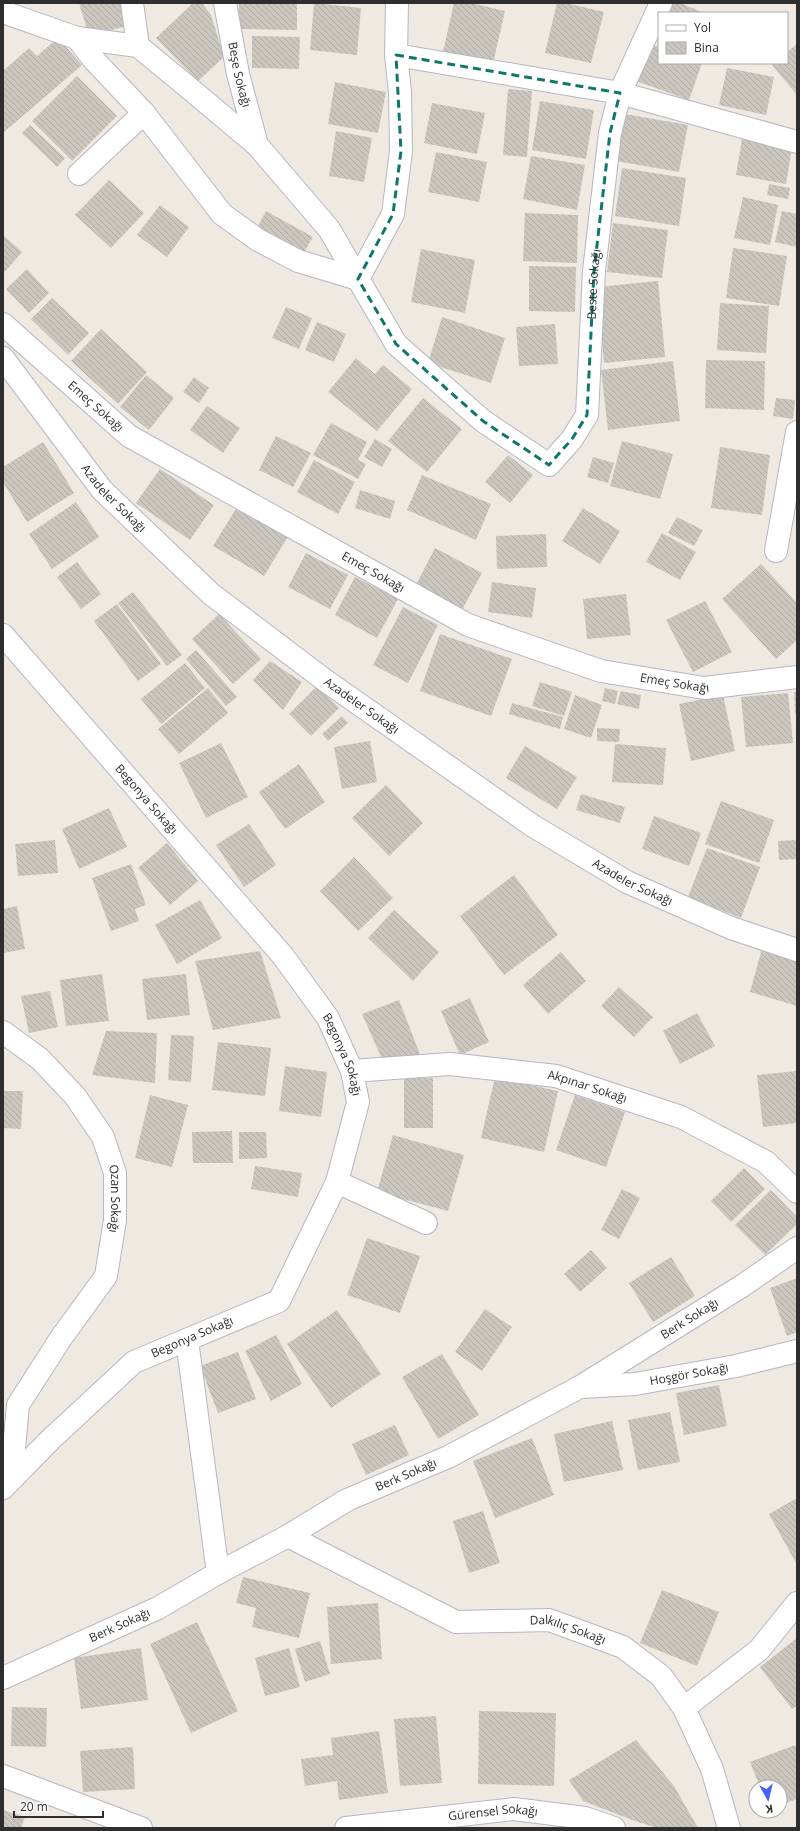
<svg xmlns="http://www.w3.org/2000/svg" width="800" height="1831" viewBox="0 0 800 1831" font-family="'Open Sans',sans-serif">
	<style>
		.building { fill: url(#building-back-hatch) }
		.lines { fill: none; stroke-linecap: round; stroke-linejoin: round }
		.minor-casing { stroke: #b4b7c1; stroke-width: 24 }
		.minor { stroke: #fff; stroke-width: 22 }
		.marked { fill: none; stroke: #0f766e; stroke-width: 3; stroke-dasharray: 8 5; stroke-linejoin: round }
		.labels { text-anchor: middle; stroke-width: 3; stroke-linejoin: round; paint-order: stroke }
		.street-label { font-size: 12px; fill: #2e2e2e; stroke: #fff }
	</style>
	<defs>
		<pattern id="building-back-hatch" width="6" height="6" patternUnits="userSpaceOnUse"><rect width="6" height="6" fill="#cbc7bf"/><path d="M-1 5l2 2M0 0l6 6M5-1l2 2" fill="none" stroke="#afaba4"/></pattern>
	</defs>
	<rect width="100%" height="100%" fill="#efe9e1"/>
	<path class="building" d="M 79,3 L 124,3 L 130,25 L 89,36 Z
		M 193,3 L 202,3 L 211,15 L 224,57 L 198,81 L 156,38 Z
		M 239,3 L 297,3 L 297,30 L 239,29 Z
		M 314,3 L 361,8 L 357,55 L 310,50 Z
		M 454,3 L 471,3 L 505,11 L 493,63 L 443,52 Z
		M 557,3 L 566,3 L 604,12 L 591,63 L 545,53 Z
		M 668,3 L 680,3 L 704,13 L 663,13 Z
		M 252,36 L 300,37 L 299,69 L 252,68 Z
		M 58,38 L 82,65 L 3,133 L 3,71 L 29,48 L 37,56 Z
		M 650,44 L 659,47 L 659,63 L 702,63 L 689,100 L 636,81 Z
		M 797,44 L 797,95 L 772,65 L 774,63 L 787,63 L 787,52 Z
		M 727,68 L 774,77 L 766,115 L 719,105 Z
		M 77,76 L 117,116 L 72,161 L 32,121 Z
		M 335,82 L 386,92 L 378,133 L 328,124 Z
		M 508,89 L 532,91 L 527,157 L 503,155 Z
		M 540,101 L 594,110 L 586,159 L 532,150 Z
		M 432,103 L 485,113 L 477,154 L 424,143 Z
		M 625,114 L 688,125 L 679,172 L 616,161 Z
		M 30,125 L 65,158 L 57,167 L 22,133 Z
		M 336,131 L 372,138 L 364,182 L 329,176 Z
		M 742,139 L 792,148 L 786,184 L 736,175 Z
		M 436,152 L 487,162 L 479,202 L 428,192 Z
		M 531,156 L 585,165 L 577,210 L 523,199 Z
		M 622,168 L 686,178 L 679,226 L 615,216 Z
		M 109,180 L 144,213 L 111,248 L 75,215 Z
		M 769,184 L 790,188 L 788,199 L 767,195 Z
		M 743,197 L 778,205 L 770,245 L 734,238 Z
		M 160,205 L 189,227 L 167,257 L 137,235 Z
		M 266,211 L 313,237 L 303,254 L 257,228 Z
		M 782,211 L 797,214 L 797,247 L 775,242 Z
		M 525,213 L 578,215 L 577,263 L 523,261 Z
		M 613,223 L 668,230 L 662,278 L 607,272 Z
		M 3,235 L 22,252 L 3,274 Z
		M 733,248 L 787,256 L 779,306 L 726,298 Z
		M 421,249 L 475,260 L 465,313 L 411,302 Z
		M 529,266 L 576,267 L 575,312 L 529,311 Z
		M 27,269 L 49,293 L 29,313 L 6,289 Z
		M 658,281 L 665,357 L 604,363 L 597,287 Z
		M 52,298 L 89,333 L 68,355 L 31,319 Z
		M 720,303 L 769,306 L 766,353 L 717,350 Z
		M 286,307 L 312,318 L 299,349 L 272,338 Z
		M 442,317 L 505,338 L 491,383 L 428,363 Z
		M 317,322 L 346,334 L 334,362 L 305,350 Z
		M 555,324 L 558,364 L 519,366 L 516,327 Z
		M 101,329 L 147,372 L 118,404 L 71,361 Z
		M 356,358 L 375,374 L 383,365 L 412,389 L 377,431 L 328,392 Z
		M 706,360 L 765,361 L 764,410 L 705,408 Z
		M 673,361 L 680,421 L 608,430 L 601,370 Z
		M 146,375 L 174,398 L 149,430 L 120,407 Z
		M 194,377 L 209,388 L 199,403 L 183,392 Z
		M 423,398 L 462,429 L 427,472 L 388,441 Z
		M 776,398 L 795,400 L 793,419 L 773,416 Z
		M 207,406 L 240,428 L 223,453 L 190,430 Z
		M 331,423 L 367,442 L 358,460 L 366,464 L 358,479 L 313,455 Z
		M 276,436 L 311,453 L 293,487 L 259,470 Z
		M 375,439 L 392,449 L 382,467 L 364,457 Z
		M 622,441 L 673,454 L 660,499 L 610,486 Z
		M 43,442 L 74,493 L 27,522 L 3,482 L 3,467 Z
		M 720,447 L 770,455 L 762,515 L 711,508 Z
		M 508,455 L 533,475 L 510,503 L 485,482 Z
		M 593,457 L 614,463 L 608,483 L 587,477 Z
		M 314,460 L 355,482 L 338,514 L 297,492 Z
		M 160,469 L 214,505 L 190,540 L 136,503 Z
		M 422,475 L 491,504 L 476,540 L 407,510 Z
		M 360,490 L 395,501 L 390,519 L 355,508 Z
		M 76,502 L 99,537 L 52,569 L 29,534 Z
		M 237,507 L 287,538 L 264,576 L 213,546 Z
		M 583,508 L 620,531 L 600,564 L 562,541 Z
		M 677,517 L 703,530 L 694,546 L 668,533 Z
		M 662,533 L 696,552 L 680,580 L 646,562 Z
		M 546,534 L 547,567 L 497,569 L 496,536 Z
		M 435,548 L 482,573 L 462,610 L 416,585 Z
		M 306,553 L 348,575 L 330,609 L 288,587 Z
		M 77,562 L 101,594 L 81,609 L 57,577 Z
		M 761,564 L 797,603 L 797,640 L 776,659 L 722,599 Z
		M 355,577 L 398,599 L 377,638 L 335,615 Z
		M 492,582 L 536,588 L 532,618 L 488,612 Z
		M 133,592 L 182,655 L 167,666 L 118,603 Z
		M 626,594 L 631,635 L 587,639 L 583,599 Z
		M 705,601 L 732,652 L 693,672 L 666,620 Z
		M 117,604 L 161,664 L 138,681 L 94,621 Z
		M 403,607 L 438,625 L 408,683 L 373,665 Z
		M 219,614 L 261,659 L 233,684 L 192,639 Z
		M 440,634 L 512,659 L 491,716 L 420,691 Z
		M 196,650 L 237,697 L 226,706 L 186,659 Z
		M 270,661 L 302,682 L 283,710 L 253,680 Z
		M 185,663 L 205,688 L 161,724 L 141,699 Z
		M 540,682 L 572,692 L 564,716 L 532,706 Z
		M 317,686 L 339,708 L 311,736 L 289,714 Z
		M 208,688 L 228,713 L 179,754 L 158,729 Z
		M 605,688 L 618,691 L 615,704 L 602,701 Z
		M 621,691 L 641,695 L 639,709 L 617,704 Z
		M 794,692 L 797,692 L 797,713 L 795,714 Z
		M 788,693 L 793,743 L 746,747 L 741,697 Z
		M 575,695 L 602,705 L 591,738 L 564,729 Z
		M 723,695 L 735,751 L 691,761 L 679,704 Z
		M 512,703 L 563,717 L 560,729 L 509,714 Z
		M 342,716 L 348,723 L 328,741 L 322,734 Z
		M 597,728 L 620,729 L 619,742 L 597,741 Z
		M 370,741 L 377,782 L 342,789 L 334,747 Z
		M 221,743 L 248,797 L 206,818 L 179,763 Z
		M 615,744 L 666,748 L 663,785 L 612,782 Z
		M 525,746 L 577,777 L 557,809 L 506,778 Z
		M 299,764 L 325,802 L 285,829 L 259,792 Z
		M 386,785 L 423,823 L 389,856 L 352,818 Z
		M 581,794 L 625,807 L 620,823 L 576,810 Z
		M 721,801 L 774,820 L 759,863 L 705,844 Z
		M 109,808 L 127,847 L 79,869 L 62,829 Z
		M 654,816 L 701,833 L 689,866 L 642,849 Z
		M 249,824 L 276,865 L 244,887 L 216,845 Z
		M 55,840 L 58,873 L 18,876 L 15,844 Z
		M 797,840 L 797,859 L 779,860 L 778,841 Z
		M 167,843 L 198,881 L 170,905 L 138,868 Z
		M 707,848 L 760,867 L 741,918 L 688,897 Z
		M 354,857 L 393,898 L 358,931 L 320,891 Z
		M 131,864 L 146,905 L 135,909 L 139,921 L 111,931 L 92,878 Z
		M 514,875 L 558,935 L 504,975 L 460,916 Z
		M 200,900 L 222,938 L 177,964 L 155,925 Z
		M 17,906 L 25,949 L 3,953 L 3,909 Z
		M 394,910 L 439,952 L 413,981 L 368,938 Z
		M 763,945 L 797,956 L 797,1006 L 750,992 Z
		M 260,951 L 281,1018 L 213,1030 L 195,961 Z
		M 561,952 L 586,981 L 548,1014 L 523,985 Z
		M 102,974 L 109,1021 L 66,1026 L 60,980 Z
		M 186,974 L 190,1015 L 147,1020 L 142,979 Z
		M 619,987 L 653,1017 L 634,1037 L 601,1006 Z
		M 50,991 L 58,1027 L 29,1033 L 21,996 Z
		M 470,998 L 489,1042 L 460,1055 L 441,1011 Z
		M 399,1000 L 421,1057 L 382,1059 L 362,1014 Z
		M 697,1013 L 715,1046 L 680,1064 L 663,1031 Z
		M 106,1031 L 157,1033 L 155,1083 L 92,1075 Z
		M 171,1035 L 194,1036 L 191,1082 L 168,1080 Z
		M 218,1042 L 271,1048 L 265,1096 L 212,1090 Z
		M 285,1066 L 327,1072 L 321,1117 L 279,1111 Z
		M 797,1071 L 797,1123 L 763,1127 L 757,1075 Z
		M 495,1077 L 558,1091 L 544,1152 L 481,1138 Z
		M 404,1078 L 433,1078 L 433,1128 L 404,1128 Z
		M 3,1091 L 23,1091 L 21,1129 L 3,1128 Z
		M 150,1095 L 188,1105 L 172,1167 L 135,1158 Z
		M 575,1095 L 625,1112 L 606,1167 L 556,1150 Z
		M 232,1131 L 233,1163 L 193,1163 L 192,1132 Z
		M 239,1132 L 266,1132 L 267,1158 L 239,1159 Z
		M 393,1135 L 464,1155 L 448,1211 L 377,1192 Z
		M 255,1166 L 302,1173 L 298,1197 L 251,1189 Z
		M 744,1168 L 765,1189 L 731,1222 L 711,1201 Z
		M 622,1189 L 640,1198 L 619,1239 L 601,1230 Z
		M 771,1190 L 797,1217 L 797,1224 L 765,1255 L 735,1225 Z
		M 367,1238 L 420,1256 L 400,1313 L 347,1295 Z
		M 591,1250 L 607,1268 L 580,1292 L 564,1274 Z
		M 671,1257 L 695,1296 L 653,1322 L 629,1283 Z
		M 797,1278 L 797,1332 L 787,1336 L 770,1288 Z
		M 485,1309 L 512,1327 L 482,1371 L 455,1352 Z
		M 337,1310 L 381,1374 L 331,1408 L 287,1344 Z
		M 276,1335 L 302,1384 L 271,1401 L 245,1351 Z
		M 238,1352 L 256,1399 L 218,1413 L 200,1366 Z
		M 442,1354 L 479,1415 L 438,1439 L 402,1377 Z
		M 719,1385 L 727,1426 L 684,1435 L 676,1393 Z
		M 670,1412 L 680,1462 L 638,1470 L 628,1420 Z
		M 612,1421 L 623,1470 L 564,1482 L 554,1434 Z
		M 395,1425 L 409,1455 L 366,1475 L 352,1444 Z
		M 532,1438 L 554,1495 L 495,1518 L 473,1461 Z
		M 797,1498 L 797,1565 L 769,1514 Z
		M 483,1511 L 500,1563 L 469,1573 L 453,1521 Z
		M 243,1577 L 310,1593 L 299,1638 L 252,1627 L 256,1608 L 236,1603 Z
		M 662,1590 L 719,1612 L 697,1666 L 640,1643 Z
		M 378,1603 L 382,1659 L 331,1664 L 327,1607 Z
		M 197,1622 L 238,1711 L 191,1733 L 150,1644 Z
		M 797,1638 L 797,1706 L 792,1709 L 760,1667 Z
		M 320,1641 L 330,1674 L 305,1682 L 295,1649 Z
		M 141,1648 L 148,1700 L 81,1709 L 74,1658 Z
		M 289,1648 L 300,1687 L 265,1696 L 255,1658 Z
		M 12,1707 L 47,1708 L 46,1747 L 11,1746 Z
		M 479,1711 L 556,1713 L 554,1786 L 478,1784 Z
		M 436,1716 L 442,1783 L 400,1786 L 394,1719 Z
		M 379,1731 L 388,1793 L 339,1800 L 337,1781 L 305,1786 L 301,1759 L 333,1755 L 331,1738 Z
		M 636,1740 L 674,1786 L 698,1828 L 657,1828 L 635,1821 L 583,1801 L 569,1780 Z
		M 795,1745 L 797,1749 L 797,1799 L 780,1805 L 780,1787 L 760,1787 L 750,1762 Z
		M 133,1747 L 135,1789 L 83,1792 L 80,1751 Z
		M 3,1810 L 25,1817 L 21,1828 L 3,1828 Z"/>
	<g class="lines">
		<defs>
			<g id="minor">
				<path d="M 132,3 L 138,46"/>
				<path id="s1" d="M 225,3 L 238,74 L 257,145"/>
				<path id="s2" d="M 3,12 L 77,38 L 138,46 L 189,88 L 257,145 L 329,229 L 396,344 L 483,421 L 549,465 L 572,439 L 587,415 L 594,271 L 610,133 L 620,93 L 661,3"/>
				<path d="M 77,38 L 94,60 L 144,113 L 222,214 L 258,240 L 298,261 L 358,279"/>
				<path d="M 396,55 L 620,93 L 797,142"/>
				<path d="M 79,174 L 144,113"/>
				<path d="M 358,279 L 393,214 L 401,151 L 400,92 L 396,55 L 397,3"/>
				<path id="s3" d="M 3,324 L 129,436 L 468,625 L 601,671 L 704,688 L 797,677"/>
				<path id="s4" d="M 3,358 L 102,490 L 211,594 L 326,681 L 533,826 L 627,882 L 731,928 L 797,950"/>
				<path d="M 776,551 L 797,432"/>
				<path id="s5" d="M 3,635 L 283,956 L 328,1018 L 352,1071 L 358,1102 L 337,1182 L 279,1301 L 134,1362 L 50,1440 L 3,1488"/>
				<path id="s6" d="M 3,1032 L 40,1059 L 75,1096 L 103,1137 L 115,1173 L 115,1220 L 106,1276 L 61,1338 L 18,1405 L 14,1448 L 14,1477"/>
				<path id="s7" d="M 352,1071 L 450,1064 L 556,1076 L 681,1117 L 766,1162 L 797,1192"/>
				<path d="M 337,1182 L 426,1223"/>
				<path d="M 187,1340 L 218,1573"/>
				<path id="s8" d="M 582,1387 L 635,1384 L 736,1366 L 797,1351"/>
				<path id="s9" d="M 288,1536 L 456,1622 L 549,1620 L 623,1647 L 661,1676 L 684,1708 L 712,1769 L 729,1828"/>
				<path id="s10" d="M 3,1678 L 158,1608 L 218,1573 L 288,1536 L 347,1500 L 448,1457 L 580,1387 L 742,1286 L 797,1248"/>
				<path d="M 684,1708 L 759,1650 L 797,1603"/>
				<path d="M 3,1776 L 141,1828"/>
				<path id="s11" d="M 346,1828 L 514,1809 L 585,1818 L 614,1828"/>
			</g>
		</defs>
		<use href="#minor" class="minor-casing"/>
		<use href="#minor" class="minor"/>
	</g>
	<path class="marked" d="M 396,55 L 620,93 L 610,133 L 594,271 L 587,415 L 572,439 L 549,465 L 483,421 L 396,344 L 358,279 L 393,214 L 401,151 Z"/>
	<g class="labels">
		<g class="street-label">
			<text dy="4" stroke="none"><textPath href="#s1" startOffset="73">Beşe Sokağı</textPath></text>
			<text dy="4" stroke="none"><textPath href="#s2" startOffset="928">Beste Sokağı</textPath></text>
			<text dy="4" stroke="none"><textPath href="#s3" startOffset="124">Emeç Sokağı</textPath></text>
			<text dy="4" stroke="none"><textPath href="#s4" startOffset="179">Azadeler Sokağı</textPath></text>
			<text dy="4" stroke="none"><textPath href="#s3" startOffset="448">Emeç Sokağı</textPath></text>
			<text dy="4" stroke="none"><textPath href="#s3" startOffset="772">Emeç Sokağı</textPath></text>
			<text dy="4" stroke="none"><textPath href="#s4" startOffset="503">Azadeler Sokağı</textPath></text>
			<text dy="4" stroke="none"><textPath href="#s5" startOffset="218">Begonya Sokağı</textPath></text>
			<text dy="4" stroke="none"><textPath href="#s4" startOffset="827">Azadeler Sokağı</textPath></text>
			<text dy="4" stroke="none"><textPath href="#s5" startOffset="542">Begonya Sokağı</textPath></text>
			<text dy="4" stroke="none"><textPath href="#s7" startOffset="238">Akpınar Sokağı</textPath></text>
			<text dy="4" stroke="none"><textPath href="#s6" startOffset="210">Ozan Sokağı</textPath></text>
			<text dy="4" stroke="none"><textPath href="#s10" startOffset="776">Berk Sokağı</textPath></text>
			<text transform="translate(192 1337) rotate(-23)" y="4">Begonya Sokağı</text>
			<text dy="4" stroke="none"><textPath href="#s8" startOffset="108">Hoşgör Sokağı</textPath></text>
			<text dy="4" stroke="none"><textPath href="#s10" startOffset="452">Berk Sokağı</textPath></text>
			<text dy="4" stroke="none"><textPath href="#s10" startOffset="128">Berk Sokağı</textPath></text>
			<text dy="4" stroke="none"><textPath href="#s9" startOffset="302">Dalkılıç Sokağı</textPath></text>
			<text dy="4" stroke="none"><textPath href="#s11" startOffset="148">Gürensel Sokağı</textPath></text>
		</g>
	</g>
	<rect width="800" height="1831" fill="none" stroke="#2e2e2e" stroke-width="8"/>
	<rect x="658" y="12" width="130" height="52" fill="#ffffff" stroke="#ababab"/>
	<rect x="666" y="25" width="20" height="6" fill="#ffffff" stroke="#ababab"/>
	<text x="694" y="32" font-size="12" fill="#2e2e2e">Yol</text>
	<rect x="666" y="42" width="20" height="12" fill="url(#building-back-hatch)" stroke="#ababab"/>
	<text x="694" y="52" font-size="12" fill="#2e2e2e">Bina</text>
	<g transform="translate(768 1799) rotate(172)"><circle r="19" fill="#ffffff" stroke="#ababab"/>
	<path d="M0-3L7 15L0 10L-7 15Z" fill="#4264fb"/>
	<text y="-6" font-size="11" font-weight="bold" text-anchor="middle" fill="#2e2e2e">K</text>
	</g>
	<path d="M14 1811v6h89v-6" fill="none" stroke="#2e2e2e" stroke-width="2"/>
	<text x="20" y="1811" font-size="12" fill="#2e2e2e" stroke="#ffffff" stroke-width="3" paint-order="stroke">20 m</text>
</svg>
